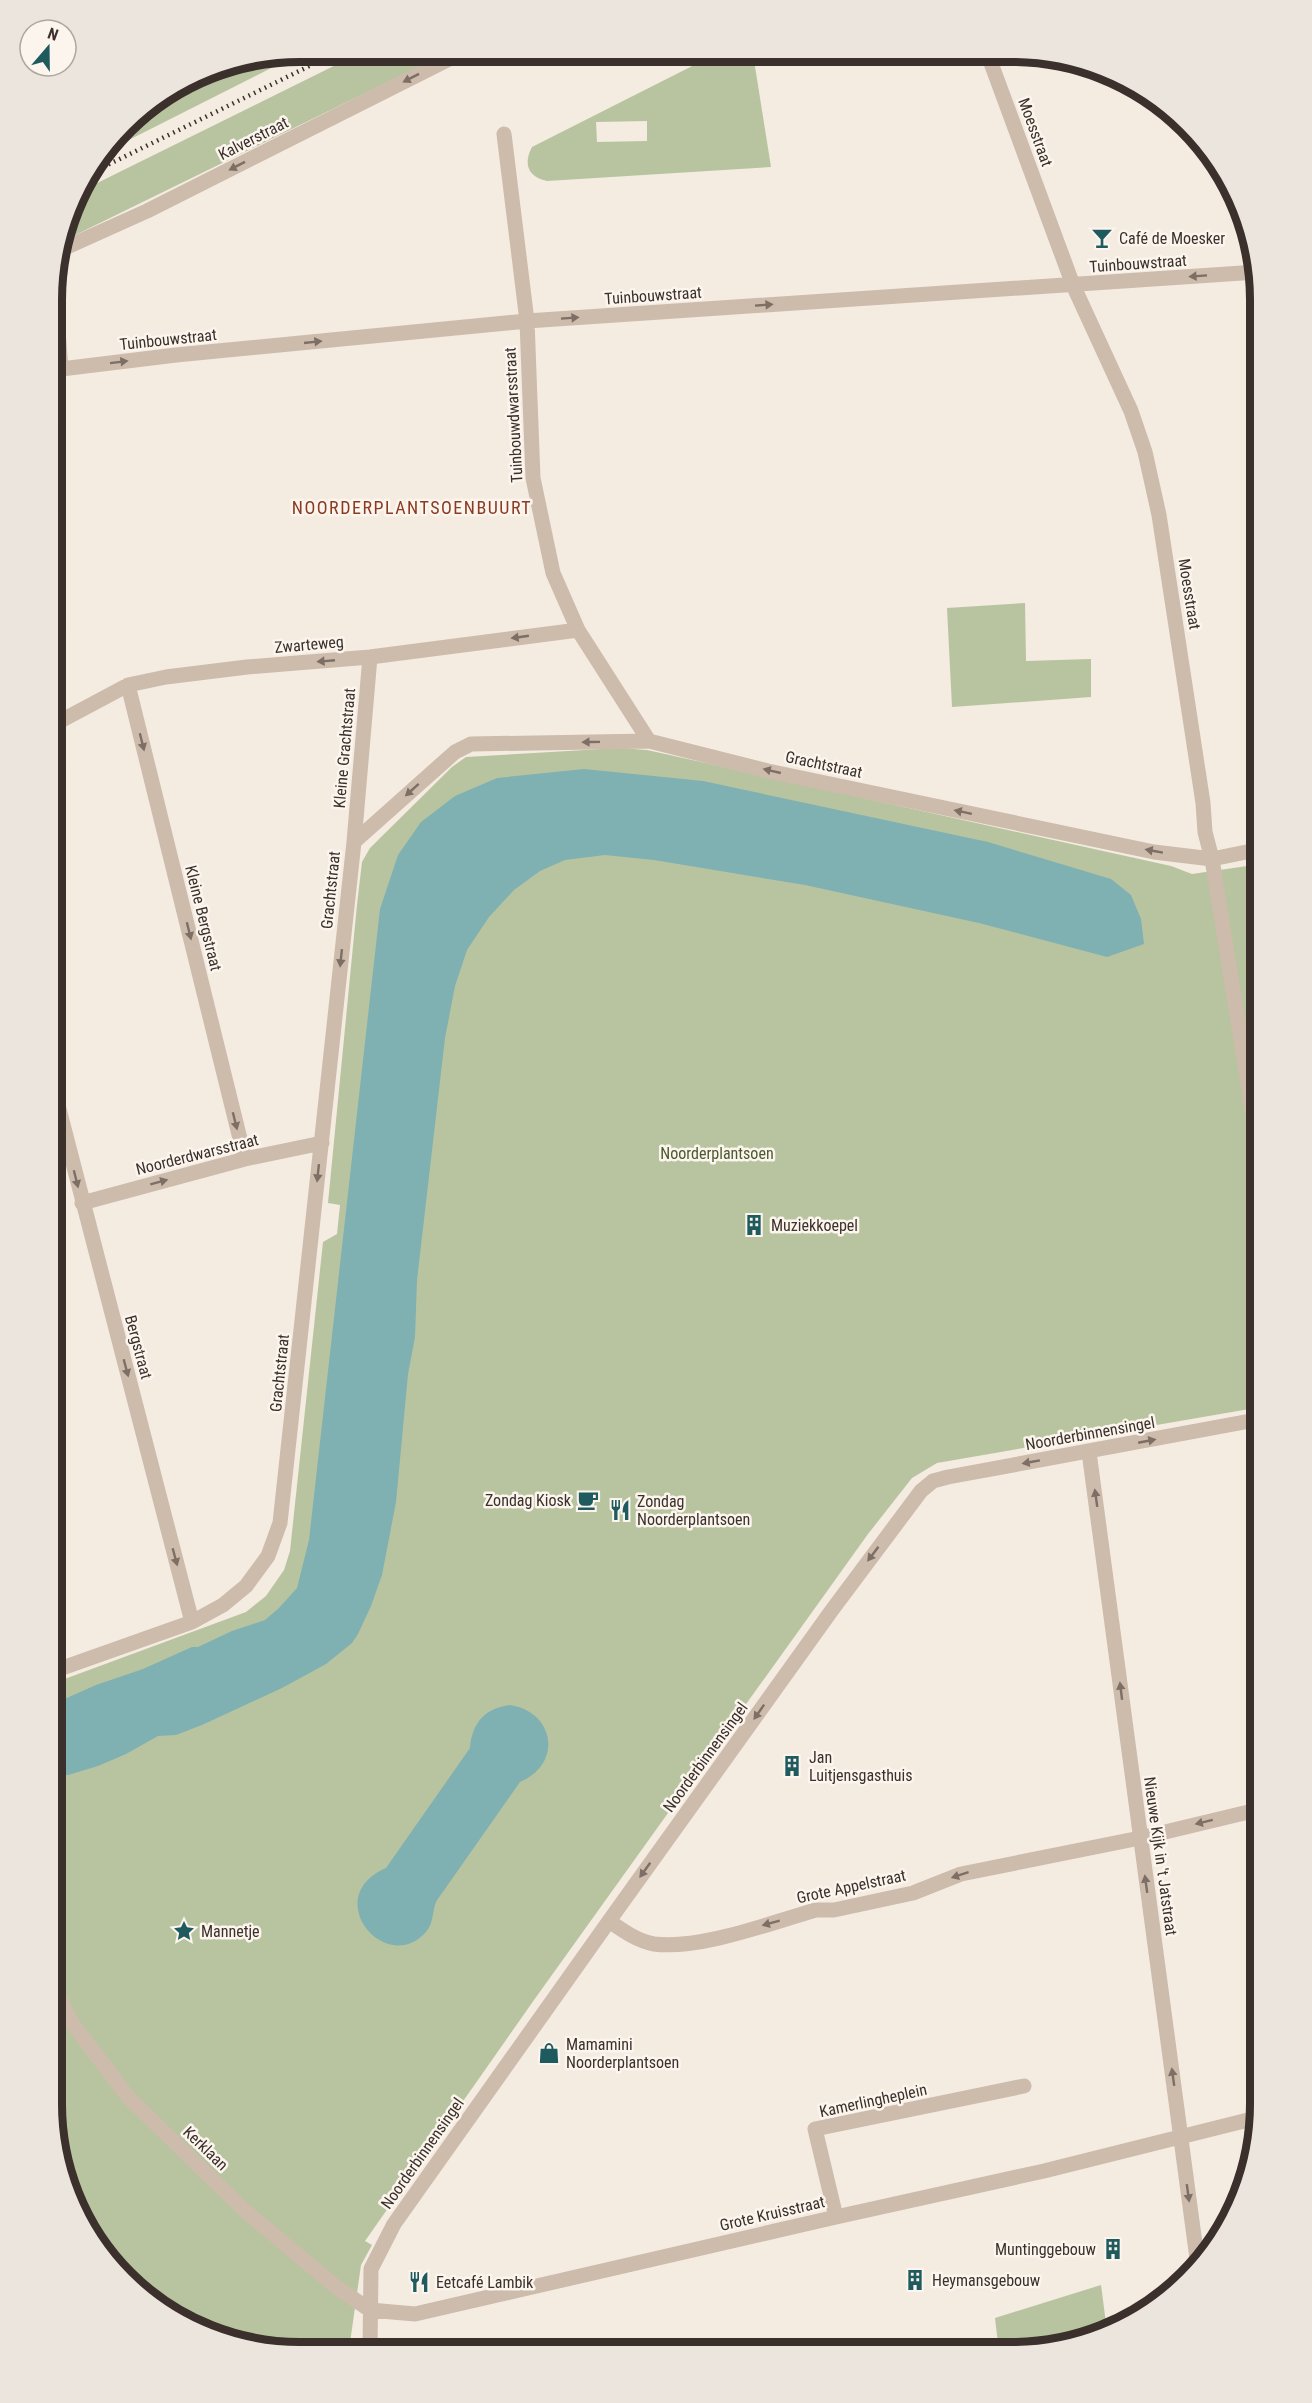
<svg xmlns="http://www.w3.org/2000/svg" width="1312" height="2403" viewBox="0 0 1312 2403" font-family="'Roboto Condensed',sans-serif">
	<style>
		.green { fill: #b8c4a0; fill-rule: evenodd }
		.water { fill: #7fb0b2 }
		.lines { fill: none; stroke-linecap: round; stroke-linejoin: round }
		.minor { stroke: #cdbbac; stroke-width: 15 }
		.rail { stroke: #3b302b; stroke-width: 4.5; stroke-dasharray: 1.5 4.5; stroke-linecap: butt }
		.oneway { fill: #7d6f65 }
		.labels { text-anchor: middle; stroke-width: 5; stroke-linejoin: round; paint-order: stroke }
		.street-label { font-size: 16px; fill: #3b302b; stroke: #fbf5ee }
		.poi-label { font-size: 16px; fill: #3b302b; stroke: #fbf5ee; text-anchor: start }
		.park-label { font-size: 16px; fill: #4a5a2e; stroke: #fbf5ee }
		.neighbourhood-label { font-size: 18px; letter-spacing: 1.5px; fill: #8c3b22; stroke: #fbf5ee }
		.rim { fill: none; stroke: #3b302b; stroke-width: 8 }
	</style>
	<rect width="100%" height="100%" fill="#f4ebe1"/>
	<path class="green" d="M 299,51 L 305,51 L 105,152 L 135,113 L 205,70 Z
		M 364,51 L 449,52 L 61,242 L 75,194 Z
		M 716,54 L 753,54 L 771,167 L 547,181 C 528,177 523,164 532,147 ZM 647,121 L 647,141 L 597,142 L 596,122 Z
		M 1025,603 L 1026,661 L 1091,659 L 1091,697 L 952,707 L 947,608 Z
		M 619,748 L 647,750 L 1171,866 L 1192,874 L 1261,864 L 1261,1186 L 1251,1188 L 1261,1245 L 1261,1407 L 937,1463 L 912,1478 L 868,1534 L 534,2000 L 365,2241 L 372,2245 L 361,2265 L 349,2350 L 267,2350 L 190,2327 L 136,2291 L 93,2242 L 64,2184 L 51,2104 L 51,1684 L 246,1612 L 266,1596 L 284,1570 L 290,1551 L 323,1242 L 337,1234 L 340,1205 L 328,1203 L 357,905 L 362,862 L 370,848 L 452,767 L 466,757 Z
		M 1101,2285 L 1107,2331 L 1093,2339 L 1013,2352 L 999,2352 L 995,2318 Z"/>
	<path class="water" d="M 584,769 L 703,781 L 988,842 L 1111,879 L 1131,895 L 1141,919 L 1144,944 L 1107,957 L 979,923 L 805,885 L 654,860 L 605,855 L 565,860 L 540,871 L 514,890 L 489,917 L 467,950 L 455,986 L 445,1038 L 417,1280 L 415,1337 L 408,1374 L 396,1502 L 382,1575 L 371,1606 L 358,1634 L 352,1643 L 326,1664 L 282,1688 L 202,1725 L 176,1735 L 158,1736 L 126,1754 L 98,1766 L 68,1775 L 51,1775 L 51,1705 L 96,1685 L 143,1669 L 192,1647 L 198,1647 L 232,1631 L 265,1620 L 279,1608 L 297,1588 L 309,1540 L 380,909 L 398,855 L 421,822 L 455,796 L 497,778 Z
		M 510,1705 C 555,1712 563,1764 520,1782 L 447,1886 C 444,1891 439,1896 436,1902 C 432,1912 434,1922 426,1932 C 386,1977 319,1897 386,1868 L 470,1748 C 472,1723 485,1708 510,1705 Z"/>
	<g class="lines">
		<path class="minor" d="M 988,55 L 1073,285 L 1131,411 L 1145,452 L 1159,515 L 1203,803 L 1205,832 L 1212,859 L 1261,1165
			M 504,134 L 527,321 L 533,478 L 553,573 L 578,630 L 649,741
			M 58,251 L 147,211 L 463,52
			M 53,267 L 61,369
			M 53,370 L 176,355 L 527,321 L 1257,272
			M 128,685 L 245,1159
			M 53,725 L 128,685 L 166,677 L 247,667 L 370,657 L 578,630
			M 354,842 L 370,657
			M 52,1082 L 192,1622
			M 82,1203 L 245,1159 L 322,1143
			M 1089,1452 L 1198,2266
			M 51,1672 L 192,1622 L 223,1605 L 246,1586 L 268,1556 L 280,1523 L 354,842 L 455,752 L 471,744 L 649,741 L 768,771 L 1154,852 L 1212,859 L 1261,849
			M 609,1921 C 622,1930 637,1941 654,1944 C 700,1950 770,1923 816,1910 L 834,1910 L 913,1893 L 961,1874 L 1140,1838 L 1261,1809
			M 51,1981 L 72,2023 L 128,2097 L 243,2209 L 335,2286 L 370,2310 L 415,2314 L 836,2217 L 1044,2171 L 1260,2117
			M 836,2217 L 815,2129 L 1024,2086
			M 370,2350 L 371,2269 L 394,2224 L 609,1921 L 832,1610 L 921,1491 L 933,1481 L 948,1477 L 1261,1419"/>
		<path class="rail" d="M 87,175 L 340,51"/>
	</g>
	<defs><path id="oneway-solid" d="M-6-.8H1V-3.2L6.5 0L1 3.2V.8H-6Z" transform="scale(1.5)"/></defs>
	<g class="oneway">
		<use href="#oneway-solid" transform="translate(411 78) rotate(153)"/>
		<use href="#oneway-solid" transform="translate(237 166) rotate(153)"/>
		<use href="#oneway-solid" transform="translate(1198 276) rotate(176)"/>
		<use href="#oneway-solid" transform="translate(764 305) rotate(-4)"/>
		<use href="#oneway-solid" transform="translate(570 318) rotate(-4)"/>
		<use href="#oneway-solid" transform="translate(313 342) rotate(-6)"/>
		<use href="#oneway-solid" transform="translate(119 362) rotate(-7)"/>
		<use href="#oneway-solid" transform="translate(520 637) rotate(172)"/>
		<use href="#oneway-solid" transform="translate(326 661) rotate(175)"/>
		<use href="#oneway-solid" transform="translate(142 742) rotate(76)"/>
		<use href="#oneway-solid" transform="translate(591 742) rotate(179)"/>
		<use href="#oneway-solid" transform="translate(772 771) rotate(-167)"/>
		<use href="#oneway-solid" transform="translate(412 790) rotate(138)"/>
		<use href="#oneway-solid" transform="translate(963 812) rotate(-168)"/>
		<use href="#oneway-solid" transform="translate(1154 851) rotate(-170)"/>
		<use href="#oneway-solid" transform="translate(189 931) rotate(76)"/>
		<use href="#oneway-solid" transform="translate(341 958) rotate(96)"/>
		<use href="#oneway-solid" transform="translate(235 1121) rotate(76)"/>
		<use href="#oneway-solid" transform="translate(318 1173) rotate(96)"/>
		<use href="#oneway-solid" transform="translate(76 1179) rotate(76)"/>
		<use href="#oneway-solid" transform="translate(159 1182) rotate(-15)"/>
		<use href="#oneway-solid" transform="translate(126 1368) rotate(75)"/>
		<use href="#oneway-solid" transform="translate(1147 1441) rotate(-11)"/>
		<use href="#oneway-solid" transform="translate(1031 1462) rotate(170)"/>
		<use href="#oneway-solid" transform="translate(1096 1498) rotate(-98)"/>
		<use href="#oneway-solid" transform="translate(873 1554) rotate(127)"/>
		<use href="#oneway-solid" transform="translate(175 1557) rotate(75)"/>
		<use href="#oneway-solid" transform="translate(1121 1691) rotate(-97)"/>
		<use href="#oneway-solid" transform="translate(759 1712) rotate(125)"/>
		<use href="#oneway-solid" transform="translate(1204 1822) rotate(166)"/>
		<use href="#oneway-solid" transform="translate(645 1870) rotate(126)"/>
		<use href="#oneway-solid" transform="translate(960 1875) rotate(162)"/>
		<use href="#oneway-solid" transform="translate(1146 1884) rotate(-98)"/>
		<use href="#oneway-solid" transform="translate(771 1923) rotate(165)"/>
		<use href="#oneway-solid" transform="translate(1173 2077) rotate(-98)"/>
		<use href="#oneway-solid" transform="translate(1188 2193) rotate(82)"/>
	</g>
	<defs>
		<symbol id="bar-bare" viewBox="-9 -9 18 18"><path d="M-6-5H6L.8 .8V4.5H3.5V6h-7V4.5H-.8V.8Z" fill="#1f5a5e" stroke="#fbf5ee" stroke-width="2.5" paint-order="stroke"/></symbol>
		<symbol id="building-bare" viewBox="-9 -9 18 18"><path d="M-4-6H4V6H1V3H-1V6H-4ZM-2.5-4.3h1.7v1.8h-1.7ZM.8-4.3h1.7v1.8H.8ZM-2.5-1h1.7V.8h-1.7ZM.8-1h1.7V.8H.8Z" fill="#1f5a5e" stroke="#fbf5ee" stroke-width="2.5" paint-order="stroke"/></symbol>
		<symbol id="cafe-bare" viewBox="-9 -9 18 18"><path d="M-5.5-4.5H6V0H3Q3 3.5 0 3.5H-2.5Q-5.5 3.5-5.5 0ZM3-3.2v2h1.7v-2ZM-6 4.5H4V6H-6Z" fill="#1f5a5e" stroke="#fbf5ee" stroke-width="2.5" paint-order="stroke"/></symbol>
		<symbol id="restaurant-bare" viewBox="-9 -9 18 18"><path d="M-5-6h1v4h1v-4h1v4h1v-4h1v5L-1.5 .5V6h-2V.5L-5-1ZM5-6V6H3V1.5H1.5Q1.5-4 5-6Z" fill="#1f5a5e" stroke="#fbf5ee" stroke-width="2.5" paint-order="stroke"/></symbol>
		<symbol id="sight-bare" viewBox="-9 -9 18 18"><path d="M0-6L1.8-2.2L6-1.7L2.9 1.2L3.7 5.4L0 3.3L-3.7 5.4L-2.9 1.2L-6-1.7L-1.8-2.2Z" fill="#1f5a5e" stroke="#fbf5ee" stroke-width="2.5" paint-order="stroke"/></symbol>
		<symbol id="shop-bare" viewBox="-9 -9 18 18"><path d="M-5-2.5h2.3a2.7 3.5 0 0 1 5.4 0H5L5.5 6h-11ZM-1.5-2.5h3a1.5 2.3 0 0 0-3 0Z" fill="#1f5a5e" stroke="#fbf5ee" stroke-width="2.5" paint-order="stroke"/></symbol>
	</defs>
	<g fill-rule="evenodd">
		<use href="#bar-bare" x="1087" y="223" width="30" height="30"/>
		<use href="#building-bare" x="739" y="1210" width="30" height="30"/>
		<use href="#cafe-bare" x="573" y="1485" width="30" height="30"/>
		<use href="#restaurant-bare" x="605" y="1495" width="30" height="30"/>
		<use href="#building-bare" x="777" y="1751" width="30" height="30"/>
		<use href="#sight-bare" x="169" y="1916" width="30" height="30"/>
		<use href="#shop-bare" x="534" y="2038" width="30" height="30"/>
		<use href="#building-bare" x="1098" y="2234" width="30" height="30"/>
		<use href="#building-bare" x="900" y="2265" width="30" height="30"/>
		<use href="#restaurant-bare" x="404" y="2267" width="30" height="30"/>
	</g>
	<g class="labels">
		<g class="street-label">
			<text transform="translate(1036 132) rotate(70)" y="6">Moesstraat</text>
			<text transform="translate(253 138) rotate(-27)" y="6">Kalverstraat</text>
			<text transform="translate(1138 263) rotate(-4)" y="6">Tuinbouwstraat</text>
			<text transform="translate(653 295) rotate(-4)" y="6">Tuinbouwstraat</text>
			<text transform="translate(168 339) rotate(-6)" y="6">Tuinbouwstraat</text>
			<text transform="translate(513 415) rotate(-93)" y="6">Tuinbouwdwarsstraat</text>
			<text transform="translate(1190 594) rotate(81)" y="6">Moesstraat</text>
			<text transform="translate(309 644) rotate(-5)" y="6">Zwarteweg</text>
			<text transform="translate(344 748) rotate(-85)" y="6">Kleine Grachtstraat</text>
			<text transform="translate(824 764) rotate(12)" y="6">Grachtstraat</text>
			<text transform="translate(330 890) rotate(-84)" y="6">Grachtstraat</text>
			<text transform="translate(204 918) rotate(76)" y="6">Kleine Bergstraat</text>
			<text transform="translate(197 1154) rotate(-14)" y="6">Noorderdwarsstraat</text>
			<text transform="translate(139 1347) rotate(75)" y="6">Bergstraat</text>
			<text transform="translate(279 1373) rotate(-84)" y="6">Grachtstraat</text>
			<text transform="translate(1090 1433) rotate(-10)" y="6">Noorderbinnensingel</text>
			<text transform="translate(705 1757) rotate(-54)" y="6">Noorderbinnensingel</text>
			<text transform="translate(1161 1856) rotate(82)" y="6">Nieuwe Kijk in 't Jatstraat</text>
			<text transform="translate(851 1886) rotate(-12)" y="6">Grote Appelstraat</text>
			<text transform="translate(873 2100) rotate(-12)" y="6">Kamerlingheplein</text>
			<text transform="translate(206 2148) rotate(44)" y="6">Kerklaan</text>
			<text transform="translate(422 2153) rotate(-55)" y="6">Noorderbinnensingel</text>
			<text transform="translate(772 2213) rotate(-13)" y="6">Grote Kruisstraat</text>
		</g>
		<g class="poi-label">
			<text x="1119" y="244">Café de Moesker</text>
			<text x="771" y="1231">Muziekkoepel</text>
			<text x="571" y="1506" text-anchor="end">Zondag Kiosk</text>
			<text x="637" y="1507">Zondag<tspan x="637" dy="18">Noorderplantsoen</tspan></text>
			<text x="809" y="1763">Jan<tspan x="809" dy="18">Luitjensgasthuis</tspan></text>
			<text x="201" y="1937">Mannetje</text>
			<text x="566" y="2050">Mamamini<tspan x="566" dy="18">Noorderplantsoen</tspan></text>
			<text x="1096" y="2255" text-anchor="end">Muntinggebouw</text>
			<text x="932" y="2286">Heymansgebouw</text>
			<text x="436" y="2288">Eetcafé Lambik</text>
		</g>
		<g class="park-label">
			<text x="717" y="1159">Noorderplantsoen</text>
		</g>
		<g class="neighbourhood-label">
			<text x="412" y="514">NOORDERPLANTSOENBUURT</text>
		</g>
	</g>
	<path d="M0 0H1312V2403H0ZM300 62H1012A238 238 0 0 1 1250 300V2104A238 238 0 0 1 1012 2342H300A238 238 0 0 1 62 2104V300A238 238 0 0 1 300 62Z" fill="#ece5de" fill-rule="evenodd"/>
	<path class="rim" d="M300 62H1012A238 238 0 0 1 1250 300V2104A238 238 0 0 1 1012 2342H300A238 238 0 0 1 62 2104V300A238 238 0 0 1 300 62Z"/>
	<g transform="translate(48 48) rotate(20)"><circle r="28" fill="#fbf5ee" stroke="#aea6a0" stroke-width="1.5"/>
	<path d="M0-4.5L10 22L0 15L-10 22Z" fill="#1f5a5e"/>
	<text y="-9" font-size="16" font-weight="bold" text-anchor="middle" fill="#3b302b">N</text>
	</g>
</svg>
